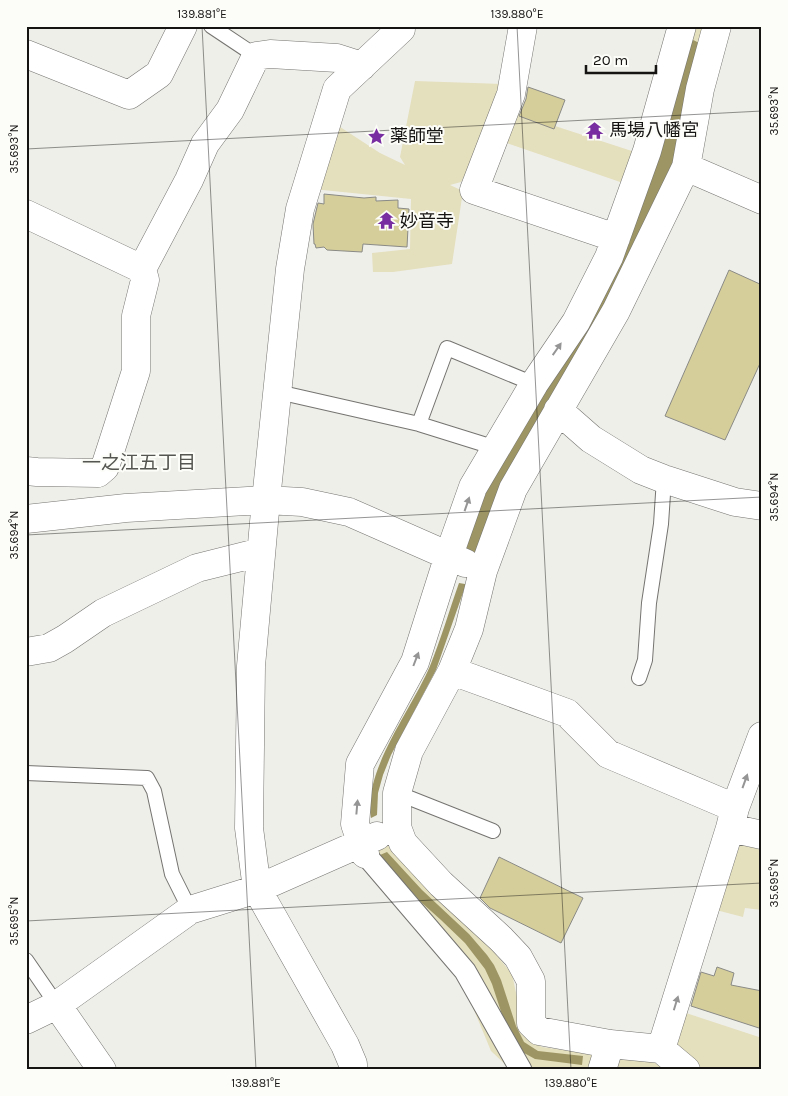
<svg xmlns="http://www.w3.org/2000/svg" width="788" height="1096" viewBox="0 0 788 1096" font-family="Karla,'Noto Sans JP',sans-serif">
	<style>
		.green { fill: #e4dfbd }
		.water { fill: #9d9563 }
		.lines { fill: none; stroke-linecap: round; stroke-linejoin: round }
		.river { stroke: #9d9563; stroke-width: 41 }
		.building { fill: #d6ce9a; stroke: #8a8a86 }
		.service-casing { stroke: #757471; stroke-width: 16 }
		.pedestrian-casing { stroke: #757471; stroke-width: 23 }
		.minor-casing { stroke: #757471; stroke-width: 29 }
		.service { stroke: #fff; stroke-width: 14 }
		.pedestrian { stroke: #fff; stroke-width: 21 }
		.minor { stroke: #fff; stroke-width: 28 }
		.oneway { fill: #969595 }
		.ticks { fill: none; stroke: #151413; stroke-width: 1; stroke-opacity: 0.45 }
		.labels { text-anchor: middle; stroke-width: 4; stroke-linejoin: round; paint-order: stroke }
		.poi-label { font-size: 18px; fill: #151413; stroke: #fcfcf8; text-anchor: start }
		.neighbourhood-label { font-size: 19px; fill: #555551; stroke: #fcfcf8 }
		.neatline { fill: none; stroke: #151413; stroke-width: 2 }
		.ticks-label { font-size: 12px; text-anchor: middle; fill: #151413 }
	</style>
	<rect width="100%" height="100%" fill="#efefea"/>
	<path class="green" d="M 671,26 L 707,26 L 679,167 L 480,557 L 449,540 L 576,309 L 626,184 L 501,141 L 512,112 L 638,153 Z
		M 415,81 L 503,84 L 484,140 L 461,182 L 450,185 L 463,191 L 452,264 L 393,272 L 373,272 L 372,253 L 410,249 L 411,199 L 313,189 L 334,123 L 380,153 L 405,165 L 400,157 Z
		M 384,844 L 390,844 L 476,930 L 512,974 L 524,1030 L 533,1042 L 542,1047 L 563,1050 L 584,1052 L 592,1054 L 593,1057 L 592,1070 L 511,1070 L 491,1051 L 454,962 L 354,857 Z
		M 737,844 L 762,850 L 762,910 L 745,908 L 743,917 L 716,910 Z
		M 683,1012 L 762,1038 L 762,1070 L 701,1070 L 679,1052 L 675,1037 Z
		M 613,1058 L 653,1059 L 672,1070 L 609,1070 Z"/>
	<path class="water" d="M 459,583 L 465,584 L 465,587 L 436,670 L 391,755 L 383,775 L 378,793 L 377,815 L 371,818 C 362,772 412,709 430,666 C 441,639 449,611 459,583 Z
		M 387,852 L 422,890 L 469,934 L 487,955 L 494,965 L 501,980 L 516,1026 L 524,1042 L 538,1051 L 583,1056 L 582,1065 L 535,1059 L 517,1049 L 507,1030 L 492,984 L 485,969 L 465,943 L 441,920 L 422,903 L 381,858 L 380,855 Z"/>
	<g class="lines">
		<path class="river" d="M 468,554 L 474,527 L 627,261 L 663,148 L 686,59"/>
	</g>
	<path class="building" d="M 528,87 L 565,100 L 554,129 L 519,116 L 526,99 Z
		M 324,194 L 364,198 L 376,197 L 376,201 L 398,200 L 398,208 L 409,209 L 407,247 L 363,244 L 362,252 L 327,250 L 324,247 L 316,248 L 315,244 L 314,244 L 313,224 L 318,203 L 324,204 Z
		M 729,270 L 762,285 L 762,359 L 725,440 L 665,416 Z
		M 499,857 L 583,898 L 561,943 L 490,908 L 480,898 Z
		M 717,967 L 734,973 L 731,985 L 762,991 L 762,1029 L 691,1006 L 701,972 L 714,976 Z"/>
	<g class="lines">
		<defs>
			<path id="service" d="M 211,26 L 256,56
				M 278,392 L 419,424 L 447,348 L 534,384
				M 419,424 L 496,448
				M 639,678 L 645,660 L 649,603 L 661,524 L 664,479
				M 26,773 L 147,778 L 154,791 L 172,874 L 190,910
				M 397,793 L 493,831
				M 26,960 L 57,1005"/>
			<path id="pedestrian" d="M 365,854 L 465,971 L 521,1070"/>
			<path id="minor" d="M 523,26 L 511,94 L 474,190 L 616,238
				M 26,54 L 129,95 L 159,74 L 183,26
				M 686,167 L 762,200
				M 26,214 L 142,269
				M 558,410 L 591,439 L 641,470 L 664,479 L 735,502 L 762,506
				M 26,471 L 37,472 L 98,473 L 105,467 L 136,371 L 136,316 L 145,280 L 142,269 L 189,180 L 205,144 L 230,110 L 256,56 L 270,54 L 337,58 L 362,66
				M 26,519 L 126,508 L 266,500 L 302,502 L 349,512 L 465,563
				M 26,652 L 49,648 L 65,639 L 103,613 L 197,568 L 261,552
				M 452,671 L 567,713 L 608,754 L 735,808
				M 730,828 L 762,835
				M 365,854 L 355,824 L 360,764 L 415,662 L 449,555 L 473,487 L 534,384 L 576,322 L 609,257 L 647,151 L 682,26
				M 57,1005 L 102,1070
				M 26,1020 L 57,1005 L 190,910 L 257,889 L 377,836
				M 661,1049 L 730,828 L 735,808 L 762,736
				M 353,1070 L 353,1064 L 345,1045 L 257,889 L 249,828 L 251,666 L 266,500 L 290,269 L 300,209 L 337,89 L 401,29 L 401,26
				M 602,1070 L 610,1044
				M 686,1070 L 661,1049 L 610,1044 L 539,1031 L 531,1023 L 531,981 L 518,957 L 501,939 L 441,884 L 403,843 L 397,827 L 397,793 L 409,751 L 452,671 L 469,629 L 483,571 L 513,489 L 616,311 L 686,167 L 700,89 L 717,26"/>
		</defs>
		<use href="#service" class="service-casing"/>
		<use href="#pedestrian" class="pedestrian-casing"/>
		<use href="#minor" class="minor-casing"/>
		<use href="#service" class="service"/>
		<use href="#pedestrian" class="pedestrian"/>
		<use href="#minor" class="minor"/>
	</g>
	<defs><path id="oneway-solid" d="M-6-.8H1V-3.2L6.5 0L1 3.2V.8H-6Z" transform="scale(1.25)"/></defs>
	<g class="oneway">
		<use href="#oneway-solid" transform="translate(557 349) rotate(-55)"/>
		<use href="#oneway-solid" transform="translate(467 504) rotate(-71)"/>
		<use href="#oneway-solid" transform="translate(416 659) rotate(-69)"/>
		<use href="#oneway-solid" transform="translate(745 781) rotate(-70)"/>
		<use href="#oneway-solid" transform="translate(357 807) rotate(-85)"/>
		<use href="#oneway-solid" transform="translate(676 1003) rotate(-73)"/>
	</g>
	<path class="ticks" d="M 202,26 L 256,1070M 517,26 L 571,1070M 26,149 L 762,111M 26,535 L 762,497M 26,921 L 762,883"/>
	<defs>
		<symbol id="temple-bare" viewBox="-9 -9 18 18"><path d="M0-6L5-2H3V0L6.5 2.5H4V6H1.5V3h-3V6H-4V2.5H-6.5L-3 0V-2H-5Z" fill="#782ea0" stroke="#fcfcf8" stroke-width="2.5" paint-order="stroke"/></symbol>
		<symbol id="sight-bare" viewBox="-9 -9 18 18"><path d="M0-6L1.8-2.2L6-1.7L2.9 1.2L3.7 5.4L0 3.3L-3.7 5.4L-2.9 1.2L-6-1.7L-1.8-2.2Z" fill="#782ea0" stroke="#fcfcf8" stroke-width="2.5" paint-order="stroke"/></symbol>
	</defs>
	<g fill-rule="evenodd">
		<use href="#temple-bare" x="582" y="118" width="25" height="25"/>
		<use href="#sight-bare" x="364" y="124" width="25" height="25"/>
		<use href="#temple-bare" x="374" y="208" width="25" height="25"/>
	</g>
	<g class="labels">
		<g class="poi-label">
			<text x="609" y="136">馬場八幡宮</text>
			<text x="390" y="142">薬師堂</text>
			<text x="400" y="227">妙音寺</text>
		</g>
		<g class="neighbourhood-label">
			<text x="139" y="469">一之江五丁目</text>
		</g>
	</g>
	<rect width="788" height="1096" fill="none" stroke="#fcfcf8" stroke-width="55"/>
	<path d="M586 65v8h70v-8" fill="none" stroke="#151413" stroke-width="2.5"/>
	<text x="593" y="65" font-size="15" fill="#151413" stroke="#fcfcf8" stroke-width="4" paint-order="stroke">20 m</text>
	<rect x="28" y="28" width="732" height="1040" class="neatline"/>
	<g class="ticks-label">
		<text x="202" y="18">139.881°E</text>
		<text x="517" y="18">139.880°E</text>
		<text transform="translate(774 111) rotate(-90)" y="4">35.693°N</text>
		<text transform="translate(14 149) rotate(-90)" y="4">35.693°N</text>
		<text transform="translate(774 497) rotate(-90)" y="4">35.694°N</text>
		<text transform="translate(14 535) rotate(-90)" y="4">35.694°N</text>
		<text transform="translate(774 883) rotate(-90)" y="4">35.695°N</text>
		<text transform="translate(14 921) rotate(-90)" y="4">35.695°N</text>
		<text x="256" y="1087">139.881°E</text>
		<text x="571" y="1087">139.880°E</text>
	</g>
</svg>
